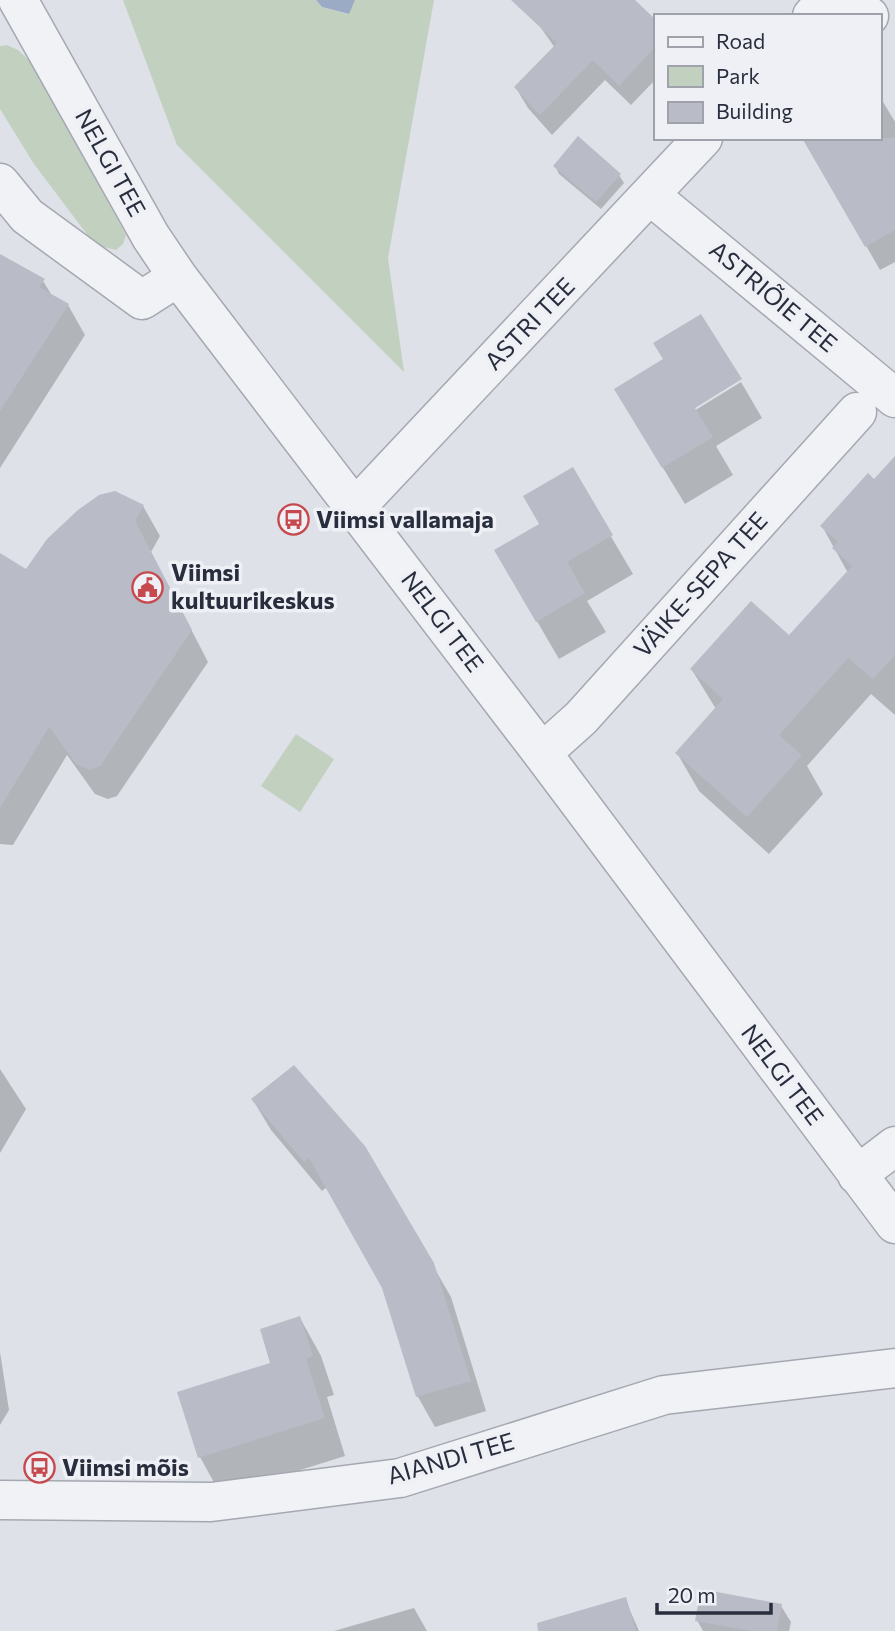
<svg xmlns="http://www.w3.org/2000/svg" width="895" height="1631" viewBox="0 0 895 1631" font-family="Commissioner,sans-serif">
	<style>
		.green { fill: #c2d0c0 }
		.water { fill: #9babc5 }
		.shadow { fill: #0003 }
		.building { fill: #b9bcc6 }
		.lines { fill: none; stroke-linecap: round; stroke-linejoin: round }
		.minor-casing { stroke: #a4a8b1; stroke-width: 41 }
		.minor { stroke: #f1f2f6; stroke-width: 38 }
		.labels { text-anchor: middle; stroke-width: 7; stroke-linejoin: round; paint-order: stroke }
		.street-label { font-size: 24px; fill: #282e3d; stroke: #eef0f5 }
		.poi-label { font-size: 24px; font-weight: bold; fill: #282e3d; stroke: #eef0f5; text-anchor: start }
	</style>
	<rect width="100%" height="100%" fill="#dee1e7"/>
	<path class="green" d="M 123,0 L 316,0 L 322,7 L 348,14 L 355,0 L 434,0 L 388,258 L 404,372 L 177,145 Z
		M 7,45 L 18,50 L 34,65 L 126,235 L 123,244 L 116,250 L 99,246 L 89,237 L 34,164 L 0,109 L 0,46 Z
		M 296,734 L 334,759 L 300,812 L 261,786 Z"/>
	<path class="water" d="M 316,0 L 355,0 L 349,14 L 322,7 Z"/>
	<path class="shadow" d="M 563,0 L 633,0 L 655,27 L 655,80 L 631,105 L 605,80 L 552,135 L 528,108 L 516,88 L 555,48 L 539,25 Z
		M 879,95 L 895,122 L 895,262 L 880,270 L 804,138 L 879,138 Z
		M 555,166 L 619,175 L 624,183 L 601,209 L 559,174 Z
		M 0,256 L 43,281 L 53,297 L 68,305 L 85,335 L 0,468 Z
		M 701,316 L 687,411 L 689,414 L 741,382 L 762,418 L 716,446 L 733,475 L 685,504 L 638,427 L 665,360 Z
		M 572,470 L 633,574 L 587,601 L 606,632 L 559,659 L 496,551 L 541,525 Z
		M 874,481 L 895,488 L 895,715 L 871,694 L 807,766 L 823,794 L 769,854 L 699,791 L 677,753 L 716,709 L 692,670 L 789,638 L 848,573 L 822,526 Z
		M 143,506 L 160,536 L 151,552 L 208,662 L 117,796 L 108,799 L 95,794 L 67,755 L 13,845 L 0,844 L 0,555 L 27,572 Z
		M 0,1069 L 26,1109 L 0,1153 Z
		M 253,1100 L 364,1147 L 451,1297 L 486,1411 L 435,1427 L 418,1397 L 383,1287 L 327,1187 L 322,1191 L 271,1130 Z
		M 300,1318 L 321,1356 L 334,1395 L 327,1397 L 345,1456 L 221,1495 L 200,1457 L 272,1364 Z
		M 0,1352 L 9,1410 L 0,1425 Z
		M 625,1599 L 639,1631 L 575,1631 Z
		M 781,1606 L 791,1622 L 789,1631 L 703,1631 L 697,1620 Z
		M 414,1608 L 427,1631 L 334,1631 Z"/>
	<path class="building" d="M 511,0 L 635,0 L 655,19 L 655,47 L 619,86 L 593,60 L 540,115 L 514,87 L 557,43 Z
		M 578,136 L 621,174 L 596,202 L 553,166 Z
		M 802,138 L 895,138 L 895,230 L 865,247 Z
		M 0,254 L 45,279 L 39,287 L 69,304 L 0,411 Z
		M 701,314 L 742,379 L 695,408 L 713,437 L 662,468 L 614,389 L 663,359 L 653,343 Z
		M 895,456 L 895,655 L 873,679 L 848,658 L 779,735 L 802,755 L 747,817 L 675,753 L 723,699 L 690,669 L 751,601 L 789,635 L 852,566 L 832,548 L 838,542 L 820,526 L 868,473 L 874,479 Z
		M 573,467 L 613,535 L 567,562 L 585,593 L 536,622 L 494,550 L 539,524 L 523,496 Z
		M 115,491 L 144,505 L 135,521 L 192,630 L 100,766 L 90,770 L 76,764 L 49,727 L 0,808 L 0,553 L 26,569 L 47,539 L 78,510 L 99,495 Z
		M 294,1065 L 365,1146 L 434,1263 L 471,1381 L 416,1397 L 382,1288 L 309,1158 L 304,1162 L 251,1099 Z
		M 300,1316 L 313,1356 L 306,1359 L 325,1418 L 198,1458 L 177,1392 L 270,1363 L 260,1329 Z
		M 701,1589 L 782,1604 L 777,1631 L 752,1631 L 695,1621 Z
		M 626,1597 L 636,1631 L 538,1631 L 537,1623 Z"/>
	<g class="lines">
		<defs>
			<path id="minor" d="M 18,0 L 151,237 L 178,277 L 542,753 L 895,1224
				M 846,0 L 869,16
				M 812,16 L 826,0
				M 0,183 L 27,216 L 142,300 L 178,277
				M 651,196 L 895,398
				M 355,508 L 703,138
				M 542,753 L 581,718 L 857,412
				M 857,1175 L 895,1146
				M 0,1500 L 211,1502 L 400,1478 L 664,1395 L 895,1368"/>
		</defs>
		<use href="#minor" class="minor-casing"/>
		<use href="#minor" class="minor"/>
	</g>
	<defs>
		<symbol id="bus-ring" viewBox="-11 -11 22 22"><circle r="9.5" fill="#eef0f5" stroke="#c6494e" stroke-width="1.5"/><path d="M-5-6H5V4H4V6H2V4H-2V6H-4V4H-5ZM-3.5-4V0h7V-4ZM-3.5 1.2v1.5H-2V1.2ZM2 1.2v1.5H3.5V1.2Z" fill="#c6494e"/></symbol>
		<symbol id="civic-ring" viewBox="-11 -11 22 22"><circle r="9.5" fill="#eef0f5" stroke="#c6494e" stroke-width="1.5"/><path d="M-.6-6.5H3V-4.5H.6V-3L4-1V1h2V6H-6V1h2V-1L-.6-3ZM-1.2 2.5V6h2.4V2.5Z" fill="#c6494e"/></symbol>
	</defs>
	<g fill-rule="evenodd">
		<use href="#bus-ring" x="276" y="502" width="35" height="35"/>
		<use href="#civic-ring" x="130" y="570" width="35" height="35"/>
		<use href="#bus-ring" x="22" y="1450" width="35" height="35"/>
	</g>
	<g class="labels">
		<g class="street-label">
			<text transform="translate(110 163) rotate(61)" y="8">NELGI TEE</text>
			<text transform="translate(773 297) rotate(40)" y="8">ASTRIÕIE TEE</text>
			<text transform="translate(530 324) rotate(-46)" y="8">ASTRI TEE</text>
			<text transform="translate(701 585) rotate(-48)" y="8">VÄIKE-SEPA TEE</text>
			<text transform="translate(442 622) rotate(53)" y="8">NELGI TEE</text>
			<text transform="translate(782 1075) rotate(53)" y="8">NELGI TEE</text>
			<text transform="translate(451 1459) rotate(-16)" y="8">AIANDI TEE</text>
		</g>
		<g class="poi-label">
			<text x="316" y="528">Viimsi vallamaja</text>
			<text x="171" y="581">Viimsi<tspan x="171" dy="28">kultuurikeskus</tspan></text>
			<text x="62" y="1476">Viimsi mõis</text>
		</g>
	</g>
	<rect x="654" y="14" width="228" height="126" fill="#eef0f5" stroke="#9fa2ab" stroke-width="2"/>
	<rect x="668" y="37" width="35" height="10" fill="#f1f2f6" stroke="#9fa2ab" stroke-width="2"/>
	<text x="716" y="49" font-size="21" fill="#282e3d">Road</text>
	<rect x="668" y="66" width="35" height="21" fill="#c2d0c0" stroke="#9fa2ab" stroke-width="2"/>
	<text x="716" y="84" font-size="21" fill="#282e3d">Park</text>
	<rect x="668" y="102" width="35" height="21" fill="#b9bcc6" stroke="#9fa2ab" stroke-width="2"/>
	<text x="716" y="119" font-size="21" fill="#282e3d">Building</text>
	<path d="M657 1603v10h114v-10" fill="none" stroke="#282e3d" stroke-width="3.5"/>
	<text x="668" y="1603" font-size="21" fill="#282e3d" stroke="#eef0f5" stroke-width="5" paint-order="stroke">20 m</text>
</svg>
